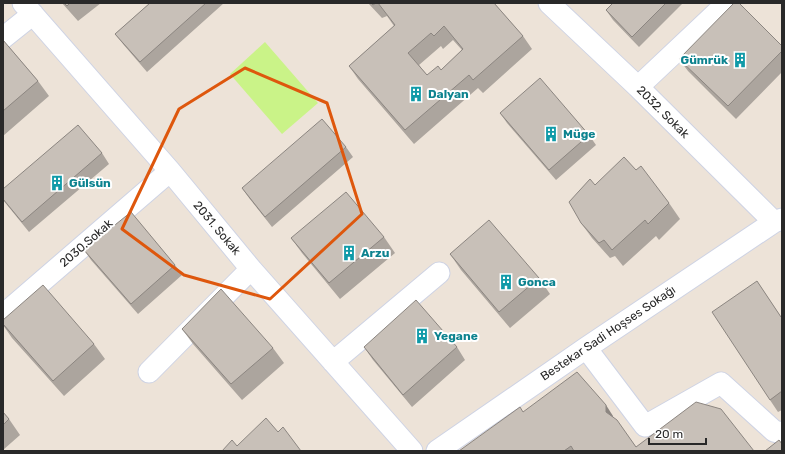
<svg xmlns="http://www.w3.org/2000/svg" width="785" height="454" viewBox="0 0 785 454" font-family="Rubik,sans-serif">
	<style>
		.pitch { fill: #caf388 }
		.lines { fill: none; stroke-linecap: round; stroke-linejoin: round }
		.street-casing { stroke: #ced3e4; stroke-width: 23 }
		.street { stroke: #fff; stroke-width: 21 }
		.wall { fill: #aca59e; fill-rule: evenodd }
		.shaded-wall { fill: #8c8681 }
		.building { fill: #c8c0b8; stroke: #8c8681; fill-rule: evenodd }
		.marked { fill: none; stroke: #de570d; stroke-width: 3; stroke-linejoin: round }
		.labels { text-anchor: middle; stroke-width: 4; stroke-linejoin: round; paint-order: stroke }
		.culture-label { font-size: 12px; font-weight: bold; fill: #0d838f; stroke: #fff; text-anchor: start }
		.street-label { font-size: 12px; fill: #292929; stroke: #fff }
	</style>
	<rect width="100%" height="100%" fill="#ede3d8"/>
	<path class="pitch" d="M 265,42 L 318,103 L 282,134 L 230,74 Z"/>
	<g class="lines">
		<defs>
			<path id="street" d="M 23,3 L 170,171 L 251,269 L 412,451
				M 549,3 L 638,87 L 774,222
				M 3,38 L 33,14
				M 638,87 L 727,3
				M 3,315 L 170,171
				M 586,348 L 645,426 L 721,383 L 774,431 L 782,433
				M 333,362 L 439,273
				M 149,372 L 251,269
				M 437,451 L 586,348 L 774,222 L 782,219"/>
		</defs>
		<use href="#street" class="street-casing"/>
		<use href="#street" class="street"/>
	</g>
	<path class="wall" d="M 62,3 L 101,3 L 78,21 Z
		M 150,3 L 224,3 L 147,72 L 123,44 L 115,34 Z
		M 368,3 L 494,3 L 523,36 L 532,49 L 483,93 L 478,88 L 414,144 L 358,79 L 349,66 L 394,26 L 387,16 L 382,18 ZM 453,40 L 462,50 L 441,70 L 427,75 L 419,65 L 441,46 L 443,49 Z
		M 613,3 L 683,3 L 639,47 L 613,20 L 606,10 Z
		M 3,40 L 38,81 L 49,96 L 3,136 Z
		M 782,46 L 782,72 L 736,119 L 688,71 L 679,59 Z
		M 500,113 L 589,135 L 596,145 L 556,180 L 507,123 Z
		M 346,147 L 353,157 L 272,227 L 249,198 L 242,188 Z
		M 102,153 L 109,164 L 29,232 L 3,200 L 3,189 Z
		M 636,170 L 669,203 L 680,219 L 659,240 L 656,236 L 623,266 L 615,256 L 610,258 L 592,238 L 581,223 Z
		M 384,237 L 395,253 L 340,299 L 302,253 L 291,238 Z
		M 84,250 L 175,265 L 182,275 L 138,314 L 91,260 Z
		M 450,254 L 539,278 L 550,294 L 510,328 L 461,270 Z
		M 757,281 L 781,317 L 782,316 L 782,410 L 778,412 L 770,400 Z
		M 3,320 L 94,344 L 105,359 L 64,396 L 12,338 L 3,325 Z
		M 182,329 L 273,348 L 284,363 L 242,400 L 193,344 Z
		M 364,347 L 457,347 L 465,360 L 412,407 L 373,360 Z
		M 3,412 L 9,419 L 20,435 L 3,450 Z
		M 523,412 L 613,416 L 613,417 L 636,447 L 754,451 L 459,451 Z"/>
	<path class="shaded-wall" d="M 606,405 L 613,416 L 614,423 L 606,412 Z"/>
	<path class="building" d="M 64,3 L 70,3 L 67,6 Z
		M 150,3 L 206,3 L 140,62 L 115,34 Z
		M 371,3 L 376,3 L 373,5 Z
		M 378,3 L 494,3 L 523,36 L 473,80 L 469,75 L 405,130 L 349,66 L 395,25 ZM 444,26 L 463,49 L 441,70 L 438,66 L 427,75 L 408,53 L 431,33 L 434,36 Z
		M 613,3 L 666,3 L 632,37 L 606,10 Z
		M 734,3 L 739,3 L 782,46 L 782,51 L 728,106 L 679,59 Z
		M 3,40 L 38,81 L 3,111 Z
		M 540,78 L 589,135 L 549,170 L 500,113 Z
		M 322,119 L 346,147 L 265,217 L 242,188 Z
		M 78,125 L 102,153 L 22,222 L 3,199 L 3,189 Z
		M 624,157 L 636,170 L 641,166 L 669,203 L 648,224 L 645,220 L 612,250 L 604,240 L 599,243 L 581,223 L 569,202 L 590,179 L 595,185 Z
		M 346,192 L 384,237 L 329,283 L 291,238 Z
		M 131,212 L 175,265 L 131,304 L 84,250 Z
		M 489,220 L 539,278 L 499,312 L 450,254 Z
		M 757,281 L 781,317 L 782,316 L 782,391 L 770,400 L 712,312 Z
		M 43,285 L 94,344 L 53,381 L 3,324 L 3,320 Z
		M 221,289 L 273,348 L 231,384 L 182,329 Z
		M 416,300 L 457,347 L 403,395 L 364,347 Z
		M 577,372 L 606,405 L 606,412 L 617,420 L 636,447 L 696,402 L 721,409 L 754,451 L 574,451 L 571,446 L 564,451 L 459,451 L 520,407 L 523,412 Z
		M 3,412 L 9,419 L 3,425 Z
		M 266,418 L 278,432 L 283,427 L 301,451 L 222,451 L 232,440 L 237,446 Z
		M 779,440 L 782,444 L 782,451 L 765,451 Z"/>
	<path class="marked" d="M 245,68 L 327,103 L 362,214 L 270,299 L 184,275 L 122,229 L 179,109 Z"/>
	<defs>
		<symbol id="building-bare" viewBox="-9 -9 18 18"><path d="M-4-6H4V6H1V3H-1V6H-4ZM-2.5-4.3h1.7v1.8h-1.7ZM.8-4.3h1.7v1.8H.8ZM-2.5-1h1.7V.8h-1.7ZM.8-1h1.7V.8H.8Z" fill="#0f9aa8" stroke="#fff" stroke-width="2.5" paint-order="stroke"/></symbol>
	</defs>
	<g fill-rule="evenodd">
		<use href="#building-bare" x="729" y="49" width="22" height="22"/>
		<use href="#building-bare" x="405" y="83" width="22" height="22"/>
		<use href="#building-bare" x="540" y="123" width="22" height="22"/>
		<use href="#building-bare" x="46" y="172" width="22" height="22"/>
		<use href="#building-bare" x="338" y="242" width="22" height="22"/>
		<use href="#building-bare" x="495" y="271" width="22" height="22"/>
		<use href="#building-bare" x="411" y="325" width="22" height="22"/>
	</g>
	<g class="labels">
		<g class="culture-label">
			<text x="728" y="64" text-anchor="end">Gümrük</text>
			<text x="428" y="98">Dalyan</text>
			<text x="563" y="138">Müge</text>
			<text x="69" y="187">Gülsün</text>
			<text x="361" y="257">Arzu</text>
			<text x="518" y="286">Gonca</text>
			<text x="434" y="340">Yegane</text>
		</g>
		<g class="street-label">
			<text transform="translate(663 112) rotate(45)" y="4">2032. Sokak</text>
			<text transform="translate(217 228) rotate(50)" y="4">2031. Sokak</text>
			<text transform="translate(86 243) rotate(-41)" y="4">2030.Sokak</text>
			<text transform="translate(608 333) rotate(-34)" y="4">Bestekar Sadi Hoşses Sokağı</text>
		</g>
	</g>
	<rect width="785" height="454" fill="none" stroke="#292929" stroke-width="8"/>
	<path d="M649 438v6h57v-6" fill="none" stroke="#292929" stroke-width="2"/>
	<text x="655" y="438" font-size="12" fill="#292929" stroke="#ffffff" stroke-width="3" paint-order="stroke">20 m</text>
</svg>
